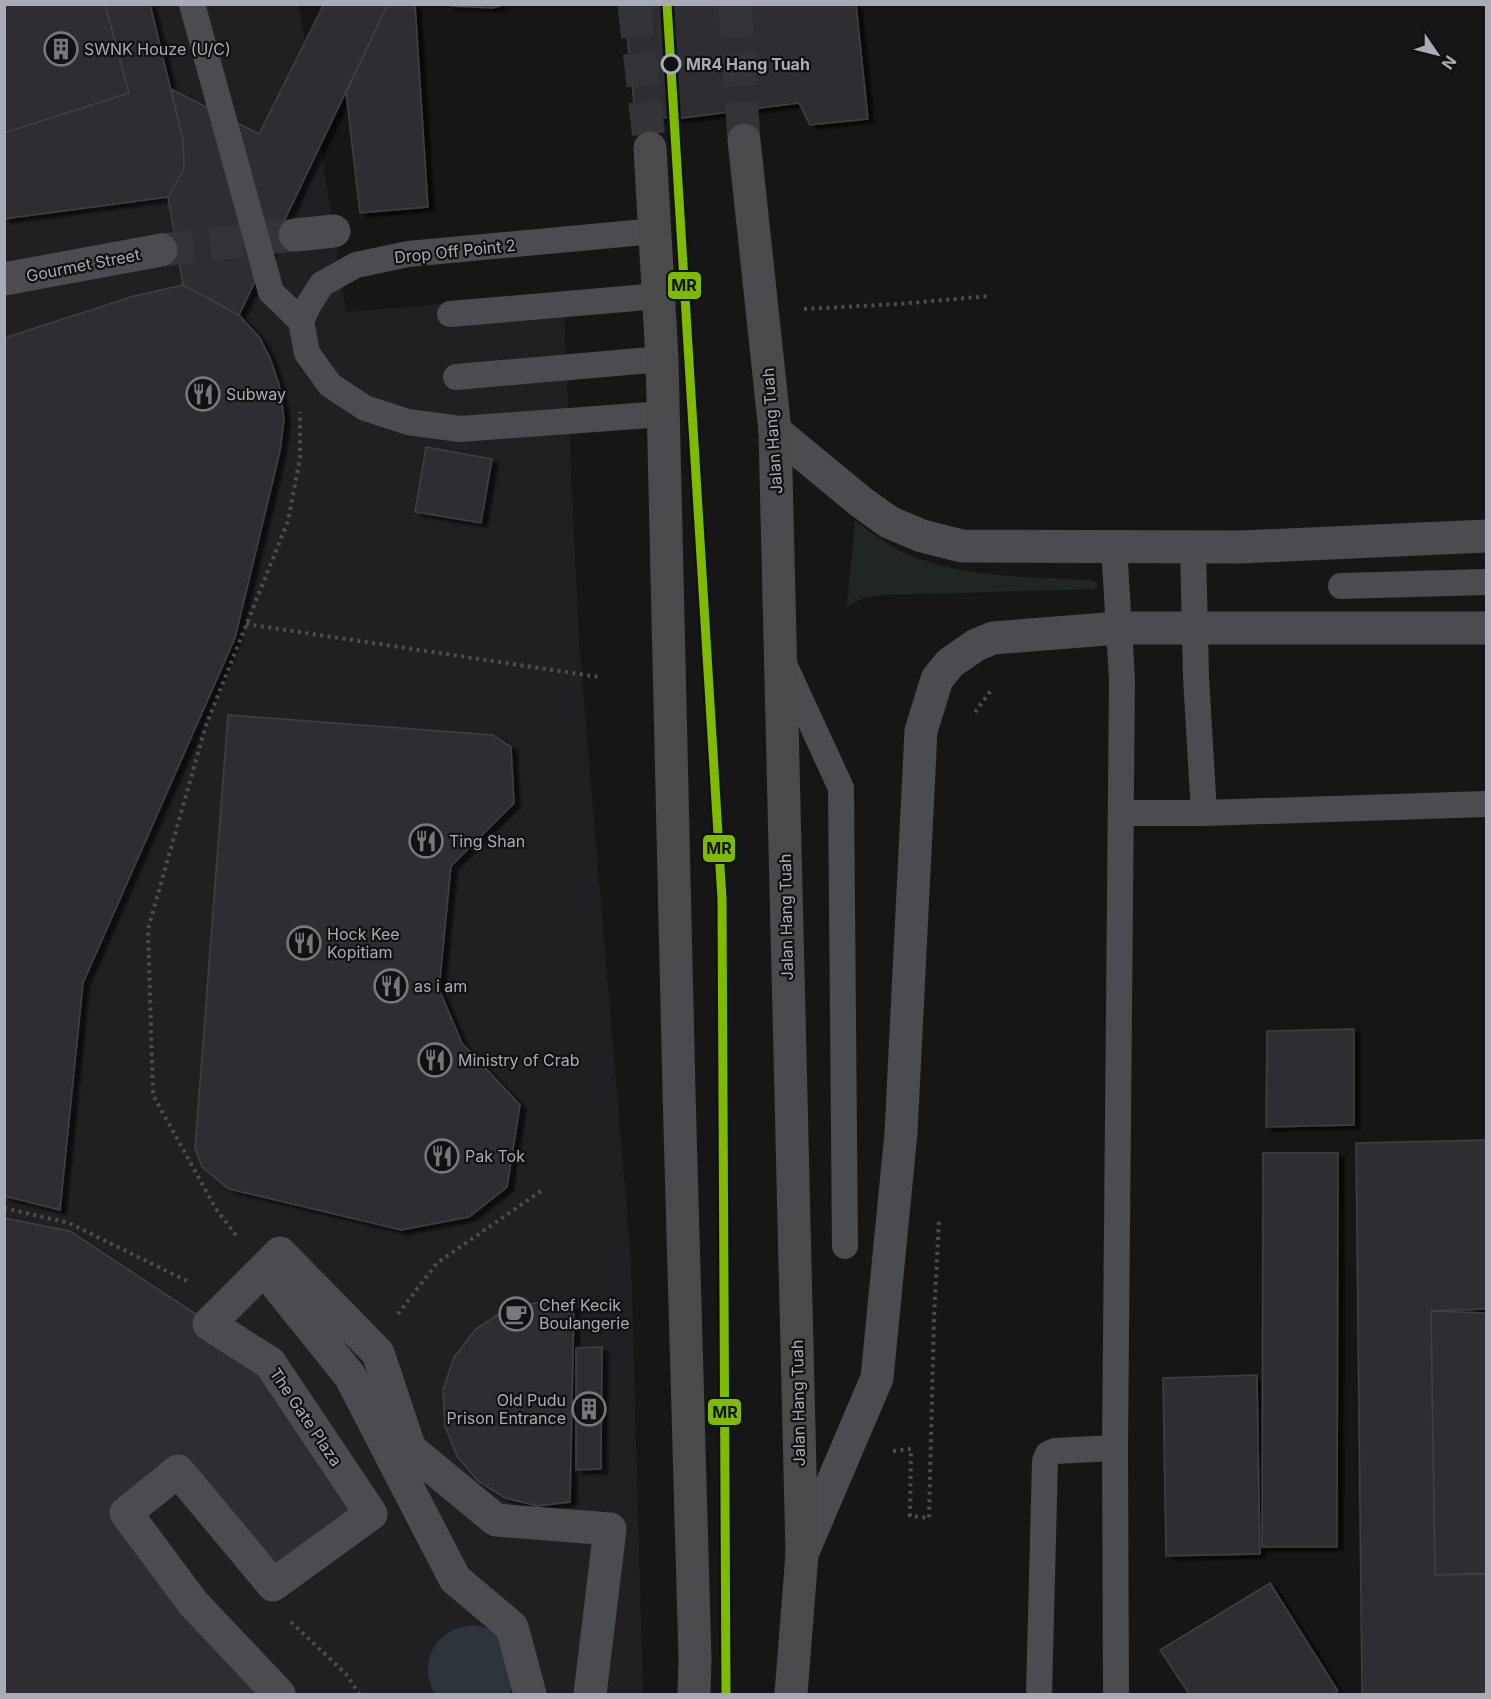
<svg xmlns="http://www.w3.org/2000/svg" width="1491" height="1699" viewBox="0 0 1491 1699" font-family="Inter,sans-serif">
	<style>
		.built { fill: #202022 }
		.green { fill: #202621 }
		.water { fill: #2e343b }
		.building { fill: #2f2f31; stroke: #3f4043; stroke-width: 1.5; filter: url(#shadow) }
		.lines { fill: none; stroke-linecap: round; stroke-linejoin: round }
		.pedestrian-tunnel { stroke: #333437; stroke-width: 33; stroke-dasharray: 33 16; stroke-linecap: butt }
		.secondary-tunnel { stroke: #333437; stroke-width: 33; stroke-dasharray: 33 16; stroke-linecap: butt }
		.path { stroke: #4c4d50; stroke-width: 4; stroke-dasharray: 3 4.5; stroke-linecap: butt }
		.service { stroke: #4b4c4f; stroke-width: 26 }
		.pedestrian { stroke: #4b4c4f; stroke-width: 33 }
		.minor { stroke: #4b4c4f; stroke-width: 33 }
		.secondary { stroke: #4a4a4d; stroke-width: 33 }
		.metro-1-casing { stroke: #111112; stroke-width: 14 }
		.metro-1 { stroke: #7dba00; stroke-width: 9 }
		.stop-dot { fill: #111112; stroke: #a9acb6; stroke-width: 3 }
		.labels { text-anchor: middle; stroke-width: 4.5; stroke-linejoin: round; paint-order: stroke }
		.poi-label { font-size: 16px; fill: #a9acb6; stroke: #111112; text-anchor: start }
		.stop-label { font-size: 16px; font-weight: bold; fill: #a9acb6; stroke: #111112; text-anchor: start }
		.street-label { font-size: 16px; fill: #a9acb6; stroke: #111112 }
		.line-badge { stroke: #111112; stroke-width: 2 }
		.pale-badge-label { font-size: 16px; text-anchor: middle; font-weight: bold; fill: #111 }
	</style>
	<defs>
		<filter id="shadow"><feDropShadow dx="6" dy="4" stdDeviation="1.5" flood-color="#0009"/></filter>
	</defs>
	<rect width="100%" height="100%" fill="#161617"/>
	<path class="built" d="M 5,5 L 299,5 L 346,312 L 563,294 L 579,642 L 631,1260 L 643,1694 L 5,1694 Z"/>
	<path class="green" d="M 855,521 C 872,533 890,547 909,555 C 967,578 1030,577 1091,580 L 1096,582 L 1098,585 L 1094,589 L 885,595 L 864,598 L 847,606 Z"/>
	<path class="water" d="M 473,1625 L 488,1628 L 501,1635 L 516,1676 L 509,1694 L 436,1694 C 422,1676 427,1647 446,1634 C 455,1628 463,1627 473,1625 Z"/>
	<path class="building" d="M 4,4 L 150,4 L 183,140 L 184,169 L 168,197 L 4,219 Z
		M 4,4 L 105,4 L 129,93 L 4,133 Z
		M 324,4 L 388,4 L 239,315 L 183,285 L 168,197 L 184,169 L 183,140 L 171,89 L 259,134 Z
		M 388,4 L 415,4 L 428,207 L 360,213 L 346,93 Z
		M 447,4 L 505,4 L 493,8 L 452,6 Z
		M 624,4 L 856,4 L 868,119 L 810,125 L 799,103 L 675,119 L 635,113 Z
		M 183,285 L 239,315 L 260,338 L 270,358 L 279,384 L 284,419 L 280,451 L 235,638 L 83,983 L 60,1210 L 4,1196 L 4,338 L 134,296 Z
		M 426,447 L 492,459 L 481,523 L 415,512 Z
		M 228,715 L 493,735 L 511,747 L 514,803 L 451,866 L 439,989 L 462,1043 L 520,1105 L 507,1187 L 469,1217 L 401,1230 L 229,1189 L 202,1167 L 195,1148 Z
		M 1354,1029 L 1354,1125 L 1266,1127 L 1267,1031 Z
		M 1486,1140 L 1486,1309 L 1431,1311 L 1435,1575 L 1486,1574 L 1486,1694 L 1362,1694 L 1356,1143 Z
		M 1263,1153 L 1338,1153 L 1337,1547 L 1262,1547 Z
		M 4,1218 L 70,1231 L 270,1363 L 371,1514 L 273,1585 L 178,1471 L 126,1513 L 279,1694 L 4,1694 Z
		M 540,1302 L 574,1306 L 570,1502 L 537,1506 L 505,1498 L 478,1481 L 457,1456 L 445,1426 L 443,1390 L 454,1357 L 476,1329 L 505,1310 Z
		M 1431,1311 L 1486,1313 L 1486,1573 L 1435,1575 Z
		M 602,1347 L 601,1469 L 576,1470 L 576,1348 Z
		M 1257,1375 L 1260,1554 L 1166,1556 L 1163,1378 Z
		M 1270,1583 L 1338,1691 L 1333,1694 L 1189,1694 L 1160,1650 Z"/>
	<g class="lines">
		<path class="pedestrian-tunnel" d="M 161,250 L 295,235"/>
		<path class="secondary-tunnel" d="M 634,4 L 650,148
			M 735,4 L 744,140"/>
		<path class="path" d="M 804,309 L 898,304 L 990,296
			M 246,624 L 599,677
			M 975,712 L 992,689
			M 4,1208 L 69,1223 L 189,1282
			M 236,1235 L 216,1209 L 153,1095 L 148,929 L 206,725 L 288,521 L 300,458 L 300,412
			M 398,1314 L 437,1263 L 544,1189
			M 893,1451 L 911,1449 L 910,1516 L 929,1518 L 934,1318 L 939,1219
			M 291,1622 L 346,1674 L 359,1694"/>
		<path class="service" d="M 192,4 L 271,292 L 301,321
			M 655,231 L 408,254 L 356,265 L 322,284 L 309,304 L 301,321 L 307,353 L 330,385 L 365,408 L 408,422 L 460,429 L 663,414
			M 450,314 L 659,296
			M 456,377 L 662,359
			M 1193,547 L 1196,677 L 1204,813
			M 1341,586 L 1486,582
			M 783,662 L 841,788 L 845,1246
			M 1121,813 L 1204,813 L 1486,804
			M 1115,1448 L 1116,1694
			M 1039,1694 L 1045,1461 L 1048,1454 L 1055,1451 L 1115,1448 L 1122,679 L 1114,546"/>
		<path class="pedestrian" d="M 295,235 L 334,231
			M 4,279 L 161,250
			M 264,1269 L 350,1376 L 455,1579 L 512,1627 L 530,1694
			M 279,1694 L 193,1603 L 126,1513 L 178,1471 L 273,1585 L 371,1514 L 270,1363 L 209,1324 L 280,1253 L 378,1353 L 410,1449 L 496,1520 L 610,1529 L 590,1694"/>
		<path class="minor" d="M 775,431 L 861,502 L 889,522 L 922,536 L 962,546 L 1240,547 L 1486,536
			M 802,1554 L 877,1378 L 901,1133 L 921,731 L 937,679 L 950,663 L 976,645 L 993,638 L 1119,628 L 1486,628"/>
		<path class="secondary" d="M 744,140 L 775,431 L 802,1554 L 791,1694
			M 650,148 L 662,359 L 679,1092 L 695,1659 L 694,1694"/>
		<defs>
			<path id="metro-1" d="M 667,4 L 722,899 L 726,1694"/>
		</defs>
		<use href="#metro-1" class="metro-1-casing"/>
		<use href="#metro-1" class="metro-1"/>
	</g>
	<defs>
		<symbol id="building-ring" viewBox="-11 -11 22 22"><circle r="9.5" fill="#111112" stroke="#76787e" stroke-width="1.5"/><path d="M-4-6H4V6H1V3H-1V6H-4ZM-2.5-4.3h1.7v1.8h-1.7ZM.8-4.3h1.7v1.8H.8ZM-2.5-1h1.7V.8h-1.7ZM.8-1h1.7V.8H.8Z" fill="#76787e"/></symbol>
		<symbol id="restaurant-ring" viewBox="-11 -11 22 22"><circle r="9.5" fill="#111112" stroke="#76787e" stroke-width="1.5"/><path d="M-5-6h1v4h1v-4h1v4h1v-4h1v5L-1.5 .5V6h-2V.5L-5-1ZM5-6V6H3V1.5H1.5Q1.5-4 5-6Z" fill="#76787e"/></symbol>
		<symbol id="cafe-ring" viewBox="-11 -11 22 22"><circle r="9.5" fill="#111112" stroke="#76787e" stroke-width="1.5"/><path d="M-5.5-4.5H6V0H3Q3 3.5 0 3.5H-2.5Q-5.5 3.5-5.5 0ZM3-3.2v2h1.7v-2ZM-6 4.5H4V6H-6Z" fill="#76787e"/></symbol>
	</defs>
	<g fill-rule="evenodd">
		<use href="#building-ring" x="42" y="30" width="38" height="38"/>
		<use href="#restaurant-ring" x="184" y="375" width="38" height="38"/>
		<use href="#restaurant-ring" x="407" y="822" width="38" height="38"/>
		<use href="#restaurant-ring" x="285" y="924" width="38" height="38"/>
		<use href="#restaurant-ring" x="372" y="967" width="38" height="38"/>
		<use href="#restaurant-ring" x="416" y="1041" width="38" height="38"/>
		<use href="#restaurant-ring" x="423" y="1137" width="38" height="38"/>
		<use href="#cafe-ring" x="497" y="1295" width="38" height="38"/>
		<use href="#building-ring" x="570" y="1390" width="38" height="38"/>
	</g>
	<circle class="stop-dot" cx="671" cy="64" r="9"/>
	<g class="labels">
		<g class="poi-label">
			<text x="84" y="55">SWNK Houze (U/C)</text>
			<text x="226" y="400">Subway</text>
			<text x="449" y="847">Ting Shan</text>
			<text x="327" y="940">Hock Kee<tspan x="327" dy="18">Kopitiam</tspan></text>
			<text x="414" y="992">as i am</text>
			<text x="458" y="1066">Ministry of Crab</text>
			<text x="465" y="1162">Pak Tok</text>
			<text x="539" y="1311">Chef Kecik<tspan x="539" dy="18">Boulangerie</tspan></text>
			<text x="566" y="1406" text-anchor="end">Old Pudu<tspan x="566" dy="18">Prison Entrance</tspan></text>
		</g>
		<g class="stop-label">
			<text x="686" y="70">MR4 Hang Tuah</text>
		</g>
		<g class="street-label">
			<text transform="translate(455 251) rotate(-6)" y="6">Drop Off Point 2</text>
			<text transform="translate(83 265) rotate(-11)" y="6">Gourmet Street</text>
			<text transform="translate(772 431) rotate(-94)" y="6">Jalan Hang Tuah</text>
			<text transform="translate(786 917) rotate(-91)" y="6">Jalan Hang Tuah</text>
			<text transform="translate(798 1403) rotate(-91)" y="6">Jalan Hang Tuah</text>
			<text transform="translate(306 1417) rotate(56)" y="6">The Gate Plaza</text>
		</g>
	</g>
	<g class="line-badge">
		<rect x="667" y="271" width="35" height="29" rx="6" fill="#7dba00"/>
		<rect x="702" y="834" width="34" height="29" rx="6" fill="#7dba00"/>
		<rect x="707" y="1398" width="35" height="28" rx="6" fill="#7dba00"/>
	</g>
	<g class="pale-badge-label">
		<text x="684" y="291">MR</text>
		<text x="719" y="854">MR</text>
		<text x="725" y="1418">MR</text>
	</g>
	<rect width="1491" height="1699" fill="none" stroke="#a9acb6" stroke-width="12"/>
	<g transform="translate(1437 54) rotate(125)" stroke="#111112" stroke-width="4.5" paint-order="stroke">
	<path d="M0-4.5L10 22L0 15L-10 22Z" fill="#a9acb6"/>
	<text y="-9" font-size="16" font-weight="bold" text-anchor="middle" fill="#a9acb6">N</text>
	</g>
</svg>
